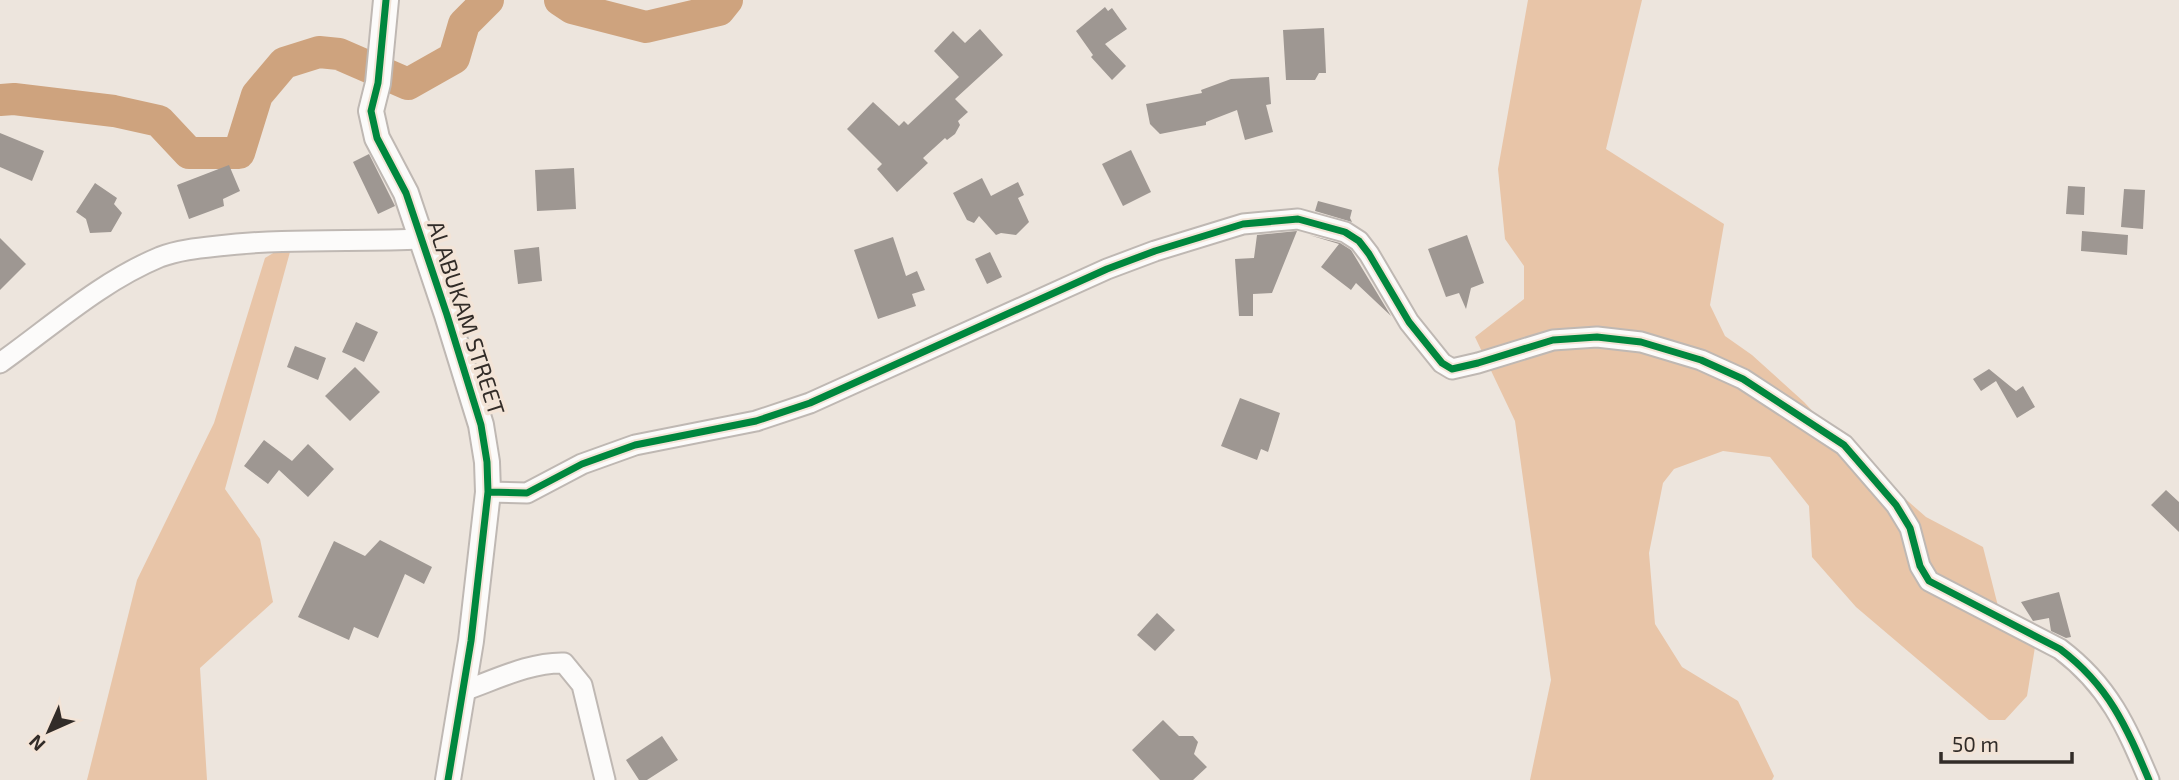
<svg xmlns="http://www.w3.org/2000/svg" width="2179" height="780" viewBox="0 0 2179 780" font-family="'Exo 2',sans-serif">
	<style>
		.green { fill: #e8c5a8 }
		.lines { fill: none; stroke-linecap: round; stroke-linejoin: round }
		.river { stroke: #cea37e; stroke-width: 32 }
		.building { fill: #9e9792 }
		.minor-casing { stroke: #bfb8b3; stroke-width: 23 }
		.tertiary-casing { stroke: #bfb8b3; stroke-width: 28 }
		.minor { stroke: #fcfbfa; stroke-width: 19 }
		.tertiary { stroke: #fcfbfa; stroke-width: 24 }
		.cycleway-casing { stroke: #f3e4d7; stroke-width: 11 }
		.cycleway { stroke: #00873e; stroke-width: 7 }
		.labels { text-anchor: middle; stroke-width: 7; stroke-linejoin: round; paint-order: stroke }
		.street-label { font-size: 23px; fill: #322c28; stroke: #f3e4d7 }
	</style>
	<rect width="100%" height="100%" fill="#ede5dd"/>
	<path class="green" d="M 1528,0 L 1642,0 L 1606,149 L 1724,224 L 1710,305 L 1725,336 L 1752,355 L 1804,402 L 1844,445 L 1926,517 L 1983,547 L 1999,610 L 2035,647 L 2027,696 L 2005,720 L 1989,720 L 1856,607 L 1812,557 L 1809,506 L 1770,457 L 1723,451 L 1674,469 L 1663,483 L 1649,553 L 1655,624 L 1682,667 L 1738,701 L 1774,776 L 1772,780 L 1530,780 L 1551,680 L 1515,421 L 1475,337 L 1524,299 L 1524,266 L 1505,239 L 1498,169 Z
		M 293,241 L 225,489 L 260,539 L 273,602 L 200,668 L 207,780 L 87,780 L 137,580 L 214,423 L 265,258 Z"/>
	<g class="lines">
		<path class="river" d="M 560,0 L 572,8 L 646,27 L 719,10 L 727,0
			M 0,100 L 14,99 L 114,111 L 159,121 L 189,153 L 239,153 L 257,95 L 284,63 L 319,52 L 339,54 L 408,84 L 454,58 L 464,24 L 488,0"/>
	</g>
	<path class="building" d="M 1105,7 L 1108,11 L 1112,8 L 1127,29 L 1105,44 L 1126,66 L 1112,80 L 1091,57 L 1093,55 L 1076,31 Z
		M 1324,28 L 1326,73 L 1319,73 L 1315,80 L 1286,80 L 1283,30 Z
		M 980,29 L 1003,55 L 955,99 L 968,112 L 958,121 L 960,125 L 955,134 L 947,140 L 945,138 L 923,158 L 928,163 L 897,192 L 877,169 L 882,164 L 847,129 L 873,102 L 899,126 L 904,121 L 908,125 L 959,77 L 934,51 L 953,31 L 965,43 Z
		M 1269,77 L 1271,104 L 1266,105 L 1273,132 L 1245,140 L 1237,110 L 1206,122 L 1206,125 L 1160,134 L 1150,124 L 1146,104 L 1202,93 L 1201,90 L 1231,79 Z
		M 0,133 L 44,151 L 32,181 L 0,167 Z
		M 1131,150 L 1151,192 L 1123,206 L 1102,164 Z
		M 369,154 L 395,206 L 378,214 L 353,162 Z
		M 229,165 L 240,191 L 223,199 L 224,206 L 189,219 L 177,185 Z
		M 574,168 L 576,209 L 537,211 L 535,170 Z
		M 982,178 L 991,196 L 1018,182 L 1024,195 L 1018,198 L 1029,222 L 1016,235 L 1001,233 L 996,235 L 979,216 L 974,223 L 967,220 L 953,193 Z
		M 95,183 L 117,198 L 114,204 L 122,213 L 111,232 L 90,233 L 86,219 L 76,212 Z
		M 2068,186 L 2085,187 L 2084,215 L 2066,214 Z
		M 2124,189 L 2145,190 L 2143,229 L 2121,227 Z
		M 1318,201 L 1352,210 L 1350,218 L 1352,222 L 1315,211 Z
		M 1297,231 L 1272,293 L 1253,294 L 1253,316 L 1239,316 L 1235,259 L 1254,258 L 1257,235 Z
		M 2082,231 L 2128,235 L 2127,255 L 2081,251 Z
		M 1309,235 L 1340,243 L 1351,250 L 1391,316 L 1356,283 L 1351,290 L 1321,267 L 1339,244 Z
		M 1467,235 L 1484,283 L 1471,288 L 1466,309 L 1459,293 L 1446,297 L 1428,249 Z
		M 893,237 L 906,276 L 917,271 L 925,290 L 912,294 L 916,306 L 878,319 L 854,250 Z
		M 0,238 L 26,264 L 0,290 Z
		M 539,247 L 542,281 L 518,284 L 514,250 Z
		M 990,252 L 1002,277 L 987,284 L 975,259 Z
		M 356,322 L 378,332 L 364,362 L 342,352 Z
		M 295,346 L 326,358 L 318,380 L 287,367 Z
		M 355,367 L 380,392 L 350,421 L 325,396 Z
		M 1989,369 L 2016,391 L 2023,386 L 2035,407 L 2017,418 L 1996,381 L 1981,391 L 1973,379 Z
		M 1240,398 L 1280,413 L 1268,452 L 1261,449 L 1257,460 L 1221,446 Z
		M 264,440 L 292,461 L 308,444 L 334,469 L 308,497 L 279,470 L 268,484 L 244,466 Z
		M 2166,490 L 2179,502 L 2179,532 L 2151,505 Z
		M 380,540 L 432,567 L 424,584 L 405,574 L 378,638 L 354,627 L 349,640 L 298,617 L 334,541 L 365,556 Z
		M 2059,592 L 2071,637 L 2066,638 L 2051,631 L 2049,618 L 2033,621 L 2021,602 Z
		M 1157,613 L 1175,630 L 1155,651 L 1137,635 Z
		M 1163,720 L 1179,736 L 1193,736 L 1198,742 L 1194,754 L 1207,767 L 1193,780 L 1160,780 L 1132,750 Z
		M 662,736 L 678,760 L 647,780 L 639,780 L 626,760 Z"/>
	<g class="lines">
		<defs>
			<path id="minor" d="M 0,363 C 52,326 100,282 160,257 C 178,250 199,248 218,246 C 285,238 354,242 421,239
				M 488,492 L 527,493 L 582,464 L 635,445 L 756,421 L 810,403 L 1107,269 L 1155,251 L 1243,224 L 1298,219 L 1345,232 L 1359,241 L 1369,254 L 1409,322 L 1442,363 L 1452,369 L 1478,363 L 1553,340 L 1597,337 L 1641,342 L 1701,360 L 1743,379 L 1844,445 L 1896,505 L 1910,528 L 1920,566 L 1929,581 L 2060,649 C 2109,686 2126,726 2149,780
				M 463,691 C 495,680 530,662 564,663 L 582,685 L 605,780"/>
			<path id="tertiary" d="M 386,0 L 378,83 L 371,111 L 377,138 L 406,193 L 447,315 L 481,425 L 487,462 L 488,492 L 471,641 L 448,780"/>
		</defs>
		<use href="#minor" class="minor-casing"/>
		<use href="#tertiary" class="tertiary-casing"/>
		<use href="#minor" class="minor"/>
		<use href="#tertiary" class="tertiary"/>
		<defs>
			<path id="cycleway" d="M 386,0 L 378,83 L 371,111 L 377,138 L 406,193 L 447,315 L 481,425 L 487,462 L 488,492 L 471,641 L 448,780
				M 488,492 L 527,493 L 582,464 L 635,445 L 756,421 L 810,403 L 1107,269 L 1155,251 L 1243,224 L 1298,219 L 1345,232 L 1359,241 L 1369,254 L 1409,322 L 1442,363 L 1452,369 L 1478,363 L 1553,340 L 1597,337 L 1641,342 L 1701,360 L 1743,379 L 1844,445 L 1896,505 L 1910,528 L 1920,566 L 1929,581 L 2060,649 C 2109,686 2126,726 2149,780"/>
		</defs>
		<use href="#cycleway" class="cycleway-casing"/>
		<use href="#cycleway" class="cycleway"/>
	</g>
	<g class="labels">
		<g class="street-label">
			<text transform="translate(466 318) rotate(72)" y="8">ALABUKAM STREET</text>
		</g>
	</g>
	<g transform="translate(49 731) rotate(225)" stroke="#f3e4d7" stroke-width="5" paint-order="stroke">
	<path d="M0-5L12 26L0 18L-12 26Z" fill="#322c28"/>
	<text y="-10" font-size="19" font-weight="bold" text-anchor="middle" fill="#322c28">N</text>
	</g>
	<path d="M1941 752v10h131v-10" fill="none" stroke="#322c28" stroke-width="3.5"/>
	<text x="1952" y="752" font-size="21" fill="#322c28" stroke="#f3e4d7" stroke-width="5" paint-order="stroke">50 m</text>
</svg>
